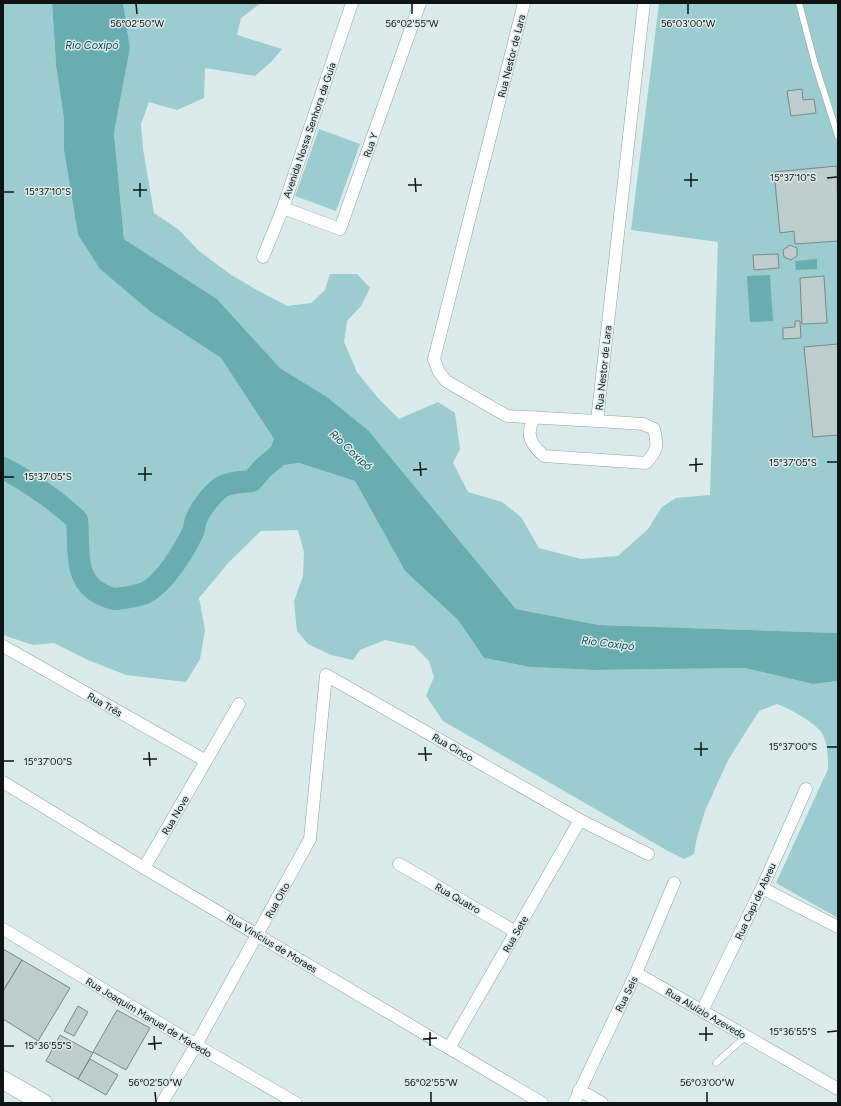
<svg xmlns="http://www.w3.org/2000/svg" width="841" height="1106" viewBox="0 0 841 1106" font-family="Figtree,sans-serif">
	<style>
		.green { fill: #9bcccf }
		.water { fill: #69adb0 }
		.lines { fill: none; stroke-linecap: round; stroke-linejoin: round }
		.river { stroke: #69adb0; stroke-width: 22 }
		.building { fill: #becdce; stroke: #798788 }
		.service-casing { stroke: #92a0a1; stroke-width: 7 }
		.minor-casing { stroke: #92a0a1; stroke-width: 13 }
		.primary-casing { stroke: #92a0a1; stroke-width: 19 }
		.service { stroke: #fff; stroke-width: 6 }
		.minor { stroke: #fff; stroke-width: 12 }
		.primary { stroke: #fff; stroke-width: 18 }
		.ticks { fill: none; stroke: #0e1314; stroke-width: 1.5 }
		.labels { text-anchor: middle; stroke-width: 3; stroke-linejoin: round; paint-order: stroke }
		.street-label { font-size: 10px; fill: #0e1314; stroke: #dbeaeb }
		.water-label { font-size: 11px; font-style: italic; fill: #104d50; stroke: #dbeaeb }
		.ticks-label { font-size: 10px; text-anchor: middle; fill: #0e1314; stroke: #dbeaeb; stroke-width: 3; stroke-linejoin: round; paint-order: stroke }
	</style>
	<rect width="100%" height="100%" fill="#dbeaeb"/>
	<path class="green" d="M 3,3 L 52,3 L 56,65 L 64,119 L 64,150 L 78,235 L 100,269 L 152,312 L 221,358 L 274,439 L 263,468 L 299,463 L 355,481 L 405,571 L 458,620 L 484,658 L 530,667 L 595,670 L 745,668 L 813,684 L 838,681 L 838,918 L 776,883 L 828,769 C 828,758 828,745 823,735 C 818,724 789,708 777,704 L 759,711 L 728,760 L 705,811 L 697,837 L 694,854 L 684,859 L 668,851 L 443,721 L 426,696 L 434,677 L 429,661 L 414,646 L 385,640 L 360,650 L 353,660 L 331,655 L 308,644 L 297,631 L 294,601 L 303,576 L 304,552 L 298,530 L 261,531 L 229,562 L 199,598 L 205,630 L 200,659 L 186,682 L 126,675 L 88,660 L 54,643 L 33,645 L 3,635 Z
		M 123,3 L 261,3 L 241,18 L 237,35 L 282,49 L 272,61 L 255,76 L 205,68 L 204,98 L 177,110 L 149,102 L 141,124 L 143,149 L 154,213 L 179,230 L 199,251 L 230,274 L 255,289 L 287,306 L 311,303 L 325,290 L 330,274 L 357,274 L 370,288 L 361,306 L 347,321 L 344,342 L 357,372 L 378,398 L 399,419 L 438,402 L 455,413 L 460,449 L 453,463 L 468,492 L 502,502 L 521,517 L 539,548 L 581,559 L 618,556 L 648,529 L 662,507 L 676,498 L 710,495 L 718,242 L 631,230 L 659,3 L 838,3 L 838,633 L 599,625 L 516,609 L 368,430 L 327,397 L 280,368 L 217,299 L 124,239 L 114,133 L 130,48 Z
		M 319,129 L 360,144 L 336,211 L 295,196 Z"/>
	<path class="water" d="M 52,3 L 123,3 L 130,48 L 114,133 L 124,239 L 217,299 L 280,368 L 327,397 L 368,430 L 516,609 L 599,625 L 838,633 L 838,681 L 813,684 L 745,668 L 595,670 L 530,667 L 484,658 L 458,620 L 405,571 L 355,481 L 299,463 L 263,468 L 274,439 L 221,358 L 151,312 L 100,269 L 78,235 L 64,150 L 64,119 L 56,65 Z
		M 817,259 L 817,269 L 796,270 L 795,261 Z
		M 770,275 L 773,321 L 750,322 L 747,276 Z"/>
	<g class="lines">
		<path class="river" d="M 3,468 C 28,481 57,501 77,520 C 80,546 72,580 101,594 C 106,596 110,599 115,599 C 125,598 135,597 145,593 C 164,584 183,552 192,534 C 195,530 194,524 196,520 C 200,509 211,495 220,488 C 228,482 243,482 252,481 L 263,468 L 286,449"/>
	</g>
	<path class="building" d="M 802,89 L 803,100 L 814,99 L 816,113 L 791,116 L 787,91 Z
		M 837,166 L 838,241 L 795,244 L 794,231 L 780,233 L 774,172 Z
		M 790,245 L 797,248 L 797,256 L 791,260 L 784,257 L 783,250 Z
		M 778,254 L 779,268 L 754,270 L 753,255 Z
		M 824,276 L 827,323 L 802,324 L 800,278 Z
		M 795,321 L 800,321 L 801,338 L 783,339 L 783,328 L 795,327 Z
		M 838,344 L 838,435 L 813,437 L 804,347 Z
		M 3,949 L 22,960 L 3,991 Z
		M 22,960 L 70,988 L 38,1041 L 3,1019 L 3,991 Z
		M 78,1006 L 88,1012 L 74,1036 L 64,1031 Z
		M 117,1010 L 150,1028 L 126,1070 L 93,1052 Z
		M 60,1035 L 93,1053 L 78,1079 L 46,1061 Z
		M 90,1059 L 118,1075 L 106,1095 L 78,1079 Z"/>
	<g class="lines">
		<defs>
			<path id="service" d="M 799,3 L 815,64 L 838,136
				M 716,1063 L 746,1036"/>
			<path id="minor" d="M 524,3 L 434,359 L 439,372 L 446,381 L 507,416 L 597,421 L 644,3
				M 283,208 L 340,229 L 420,3
				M 263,257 L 283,208 L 352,3
				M 535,417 C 533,421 530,426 530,430 C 528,440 537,450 544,456 L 646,463 C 658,450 658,446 654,429 L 643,424 L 597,421
				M 3,646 L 206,761
				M 3,782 L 144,868 L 542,1103
				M 399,864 L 516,932
				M 144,868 L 239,704
				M 762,888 L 838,927
				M 3,929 L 196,1045 L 296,1103
				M 636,973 L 838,1089
				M 702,1011 L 762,888 L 806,789
				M 449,1048 L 580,820
				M 579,1090 L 602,1103
				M 162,1103 L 196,1045 L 310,839 L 326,675 L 580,820 L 648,854
				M 574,1103 L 636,973 L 674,883"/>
			<path id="primary" d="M 3,1080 L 43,1103"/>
		</defs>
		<use href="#service" class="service-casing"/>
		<use href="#minor" class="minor-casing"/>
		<use href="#primary" class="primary-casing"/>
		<use href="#service" class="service"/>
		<use href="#minor" class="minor"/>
		<use href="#primary" class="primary"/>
	</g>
	<path class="ticks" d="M 136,4 L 137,14M 412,4 L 412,14M 688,4 L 688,14M 691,173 L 691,187M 415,178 L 416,192M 827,178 L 837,177M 684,180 L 698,180M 140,183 L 140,197M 408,185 L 422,185M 133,190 L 147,190M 4,192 L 14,192M 696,458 L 696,472M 420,462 L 421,476M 827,462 L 837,462M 689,465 L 703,464M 145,467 L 145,481M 413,470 L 427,469M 138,474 L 152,474M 4,477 L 14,477M 701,742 L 701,756M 425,747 L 426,761M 827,747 L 837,747M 694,749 L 708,749M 149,752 L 150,766M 418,754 L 432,754M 143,759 L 157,759M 4,761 L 14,761M 706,1027 L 706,1041M 430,1032 L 430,1046M 827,1032 L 837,1031M 699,1034 L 713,1034M 154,1036 L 155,1050M 423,1039 L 437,1038M 148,1044 L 162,1043M 4,1046 L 14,1046M 155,1092 L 156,1102M 431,1092 L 431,1102M 707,1092 L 707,1102"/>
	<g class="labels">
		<g class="street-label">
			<text transform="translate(511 56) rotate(-76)" y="4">Rua Nestor de Lara</text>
			<text transform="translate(309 130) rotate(-71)" y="4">Avenida Nossa Senhora da Guia</text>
			<text transform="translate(370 145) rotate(-71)" y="4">Rua Y</text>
			<text transform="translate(603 368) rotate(-84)" y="4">Rua Nestor de Lara</text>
			<text transform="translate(105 704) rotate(30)" y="4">Rua Três</text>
			<text transform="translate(453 747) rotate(30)" y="4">Rua Cinco</text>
			<text transform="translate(175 815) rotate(-60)" y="4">Rua Nove</text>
			<text transform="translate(458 898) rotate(30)" y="4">Rua Quatro</text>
			<text transform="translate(277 900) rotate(-61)" y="4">Rua Oito</text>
			<text transform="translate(755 901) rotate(-65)" y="4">Rua Capi de Abreu</text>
			<text transform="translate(515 934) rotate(-60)" y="4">Rua Sete</text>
			<text transform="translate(272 943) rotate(31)" y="4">Rua Vinícius de Moraes</text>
			<text transform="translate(626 994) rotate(-64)" y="4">Rua Seis</text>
			<text transform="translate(706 1013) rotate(30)" y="4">Rua Aluízio Azevedo</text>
			<text transform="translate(149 1017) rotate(31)" y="4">Rua Joaquim Manuel de Macedo</text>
		</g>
		<g class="water-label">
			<text x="92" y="49">Rio Coxipó</text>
			<text transform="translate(351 450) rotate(43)" y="4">Rio Coxipó</text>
			<text transform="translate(608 643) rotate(7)" y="4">Rio Coxipó</text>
		</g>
	</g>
	<g class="ticks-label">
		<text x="137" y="27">56°02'50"W</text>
		<text x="412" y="27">56°02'55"W</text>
		<text x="688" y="27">56°03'00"W</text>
		<text x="793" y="181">15°37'10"S</text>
		<text x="48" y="195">15°37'10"S</text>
		<text x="793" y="466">15°37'05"S</text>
		<text x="48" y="480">15°37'05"S</text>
		<text x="793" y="750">15°37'00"S</text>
		<text x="48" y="765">15°37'00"S</text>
		<text x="793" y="1035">15°36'55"S</text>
		<text x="48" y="1049">15°36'55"S</text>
		<text x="155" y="1086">56°02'50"W</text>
		<text x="431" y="1086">56°02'55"W</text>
		<text x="707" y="1086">56°03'00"W</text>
	</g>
	<rect width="841" height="1106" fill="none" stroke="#0e1314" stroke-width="8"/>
</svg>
